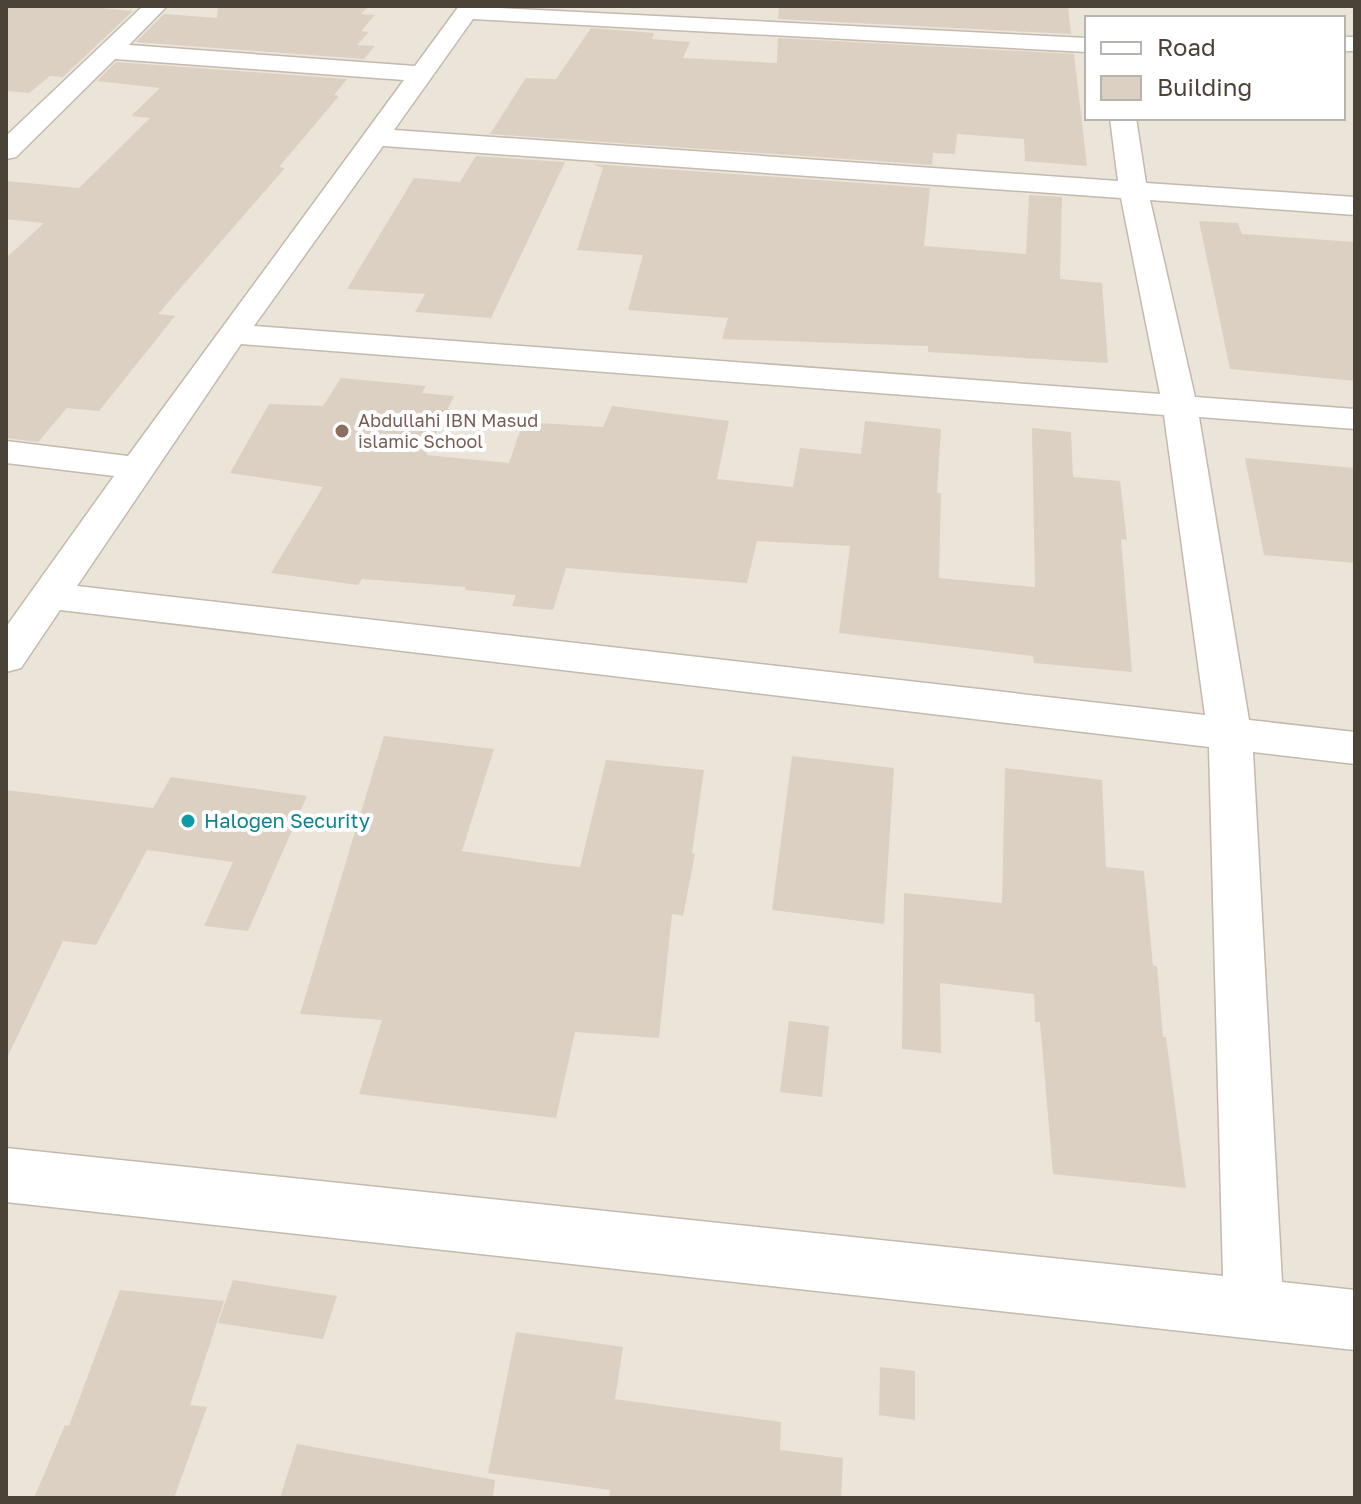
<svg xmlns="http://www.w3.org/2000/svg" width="1361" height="1504" viewBox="0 0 1361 1504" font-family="'Golos Text',sans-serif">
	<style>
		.residential { fill: #ebe4d9; fill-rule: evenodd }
		.building { fill: #dcd0c2 }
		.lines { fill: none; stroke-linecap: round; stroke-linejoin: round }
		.minor-casing { stroke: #c3b9ad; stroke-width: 3 }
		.minor { fill: #fff; fill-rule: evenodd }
		.education-dot { fill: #8d6e63; stroke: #fff; stroke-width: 3 }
		.culture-dot { fill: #0f9aa8; stroke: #fff; stroke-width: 3 }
		.labels { text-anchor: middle; stroke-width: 8; stroke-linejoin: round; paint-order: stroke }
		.far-education-label { font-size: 18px; fill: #785e54; stroke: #fff; text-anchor: start }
		.culture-label { font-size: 20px; fill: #0d838f; stroke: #fff; text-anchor: start }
	</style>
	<rect width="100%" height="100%" fill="#f7f2eb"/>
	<path class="residential" d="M 6,6 L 1355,6 L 1355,1498 L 6,1498 ZM 1087,18 L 1343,18 L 1343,118 L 1087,118 Z"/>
	<path class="building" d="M 6,6 L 78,6 L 133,11 L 63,77 L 50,76 L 29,93 L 6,91 Z
		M 218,6 L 369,6 L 361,14 L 375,15 L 361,31 L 369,32 L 357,45 L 375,46 L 364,59 L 136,42 L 164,14 L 217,18 Z
		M 779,6 L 1068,6 L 1071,34 L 778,19 Z
		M 591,28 L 654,33 L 652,39 L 690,42 L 683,58 L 777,63 L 778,38 L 1074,54 L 1087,166 L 1025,161 L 1024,139 L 957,134 L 955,154 L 933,153 L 932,165 L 490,134 L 526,78 L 556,79 Z
		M 116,62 L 347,79 L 334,95 L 339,96 L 279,167 L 285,168 L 158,314 L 175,316 L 99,411 L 67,408 L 38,442 L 6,438 L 6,258 L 44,223 L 6,219 L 6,181 L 79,188 L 150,118 L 131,116 L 160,88 L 97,81 Z
		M 476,156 L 565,162 L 491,318 L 415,312 L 425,294 L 347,289 L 414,178 L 460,182 Z
		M 593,164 L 930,188 L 924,246 L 1026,254 L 1029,195 L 1062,197 L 1060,279 L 1102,283 L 1108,363 L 928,352 L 928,346 L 722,339 L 728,318 L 628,310 L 643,255 L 577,250 L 603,168 Z
		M 1199,221 L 1238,223 L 1242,234 L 1355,242 L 1355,381 L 1230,369 Z
		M 341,378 L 426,386 L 422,393 L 454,396 L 426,455 L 509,463 L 523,422 L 603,427 L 612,406 L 729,421 L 717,479 L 793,487 L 800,448 L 861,454 L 865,421 L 941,429 L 937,493 L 941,493 L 939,578 L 1035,587 L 1032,428 L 1071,432 L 1073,477 L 1120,481 L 1127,540 L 1121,539 L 1132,672 L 1034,663 L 1033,656 L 839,633 L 850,546 L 757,541 L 747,583 L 566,568 L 553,610 L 512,606 L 516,595 L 465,590 L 466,587 L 362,579 L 358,585 L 271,573 L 323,487 L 230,473 L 269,404 L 323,406 Z
		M 1245,458 L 1355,468 L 1355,563 L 1264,555 Z
		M 384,736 L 494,749 L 462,851 L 552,864 L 580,867 L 606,760 L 704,770 L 692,853 L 695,854 L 683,916 L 672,914 L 659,1038 L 575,1032 L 556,1118 L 359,1094 L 382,1020 L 300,1014 Z
		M 792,756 L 894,768 L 884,924 L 772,910 Z
		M 1005,768 L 1102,780 L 1106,867 L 1144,871 L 1153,966 L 1157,966 L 1163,1037 L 1166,1037 L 1186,1188 L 1053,1174 L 1040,1022 L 1035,1022 L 1034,994 L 940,983 L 941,1053 L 902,1049 L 904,893 L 1002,903 Z
		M 171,777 L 307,796 L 248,931 L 204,926 L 233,862 L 147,850 L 96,945 L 63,941 L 6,1060 L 6,790 L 153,808 Z
		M 789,1021 L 829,1026 L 822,1097 L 780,1092 Z
		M 233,1280 L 337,1296 L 323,1339 L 218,1323 Z
		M 120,1290 L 224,1301 L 190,1405 L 207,1407 L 174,1498 L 34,1498 L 65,1425 L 69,1426 Z
		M 516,1332 L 623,1347 L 615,1399 L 781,1422 L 780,1450 L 843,1458 L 841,1498 L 609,1498 L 610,1490 L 488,1473 Z
		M 880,1367 L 915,1371 L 915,1420 L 879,1415 Z
		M 297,1444 L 495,1480 L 493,1498 L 280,1498 Z"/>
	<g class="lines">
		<defs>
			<path id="minor" d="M 143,6 L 167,6 L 129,45 L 415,66 L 459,6 L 1087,38 L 1087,52 L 473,19 L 394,130 L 1118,181 L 1110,118 L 1136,118 L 1146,183 L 1355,197 L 1355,215 L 1150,200 L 1195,397 L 1355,409 L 1355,429 L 1199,417 L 1249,720 L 1355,732 L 1355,764 L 1253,752 L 1282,1282 L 1355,1290 L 1355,1350 L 6,1202 L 6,1148 L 1223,1276 L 1209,747 L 60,610 L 21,668 L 6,672 L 6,627 L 114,476 L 6,463 L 6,441 L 128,456 L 404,80 L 115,59 L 16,157 L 6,159 L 6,136 ZM 383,146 L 1121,198 L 1160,394 L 254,326 ZM 241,344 L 1164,415 L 1205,715 L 77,586 Z
				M 1343,37 L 1355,37 L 1355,51 L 1343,51 Z"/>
		</defs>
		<use href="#minor" class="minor-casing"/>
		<use href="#minor" class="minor"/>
	</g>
	<circle class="education-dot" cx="342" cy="431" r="8"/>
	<circle class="culture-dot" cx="188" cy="821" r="8"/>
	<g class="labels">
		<g class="far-education-label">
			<text x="358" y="427">Abdullahi IBN Masud<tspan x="358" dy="21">islamic School</tspan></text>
		</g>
		<g class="culture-label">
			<text x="204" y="828">Halogen Security</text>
		</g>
	</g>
	<rect width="1361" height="1504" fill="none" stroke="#4c4338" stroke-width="16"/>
	<rect x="1085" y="16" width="260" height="104" fill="#ffffff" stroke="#b7b4af" stroke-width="2"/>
	<rect x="1101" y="42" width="40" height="12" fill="#ffffff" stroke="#b7b4af" stroke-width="2"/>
	<text x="1157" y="56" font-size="24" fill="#4c4338">Road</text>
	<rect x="1101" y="76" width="40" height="24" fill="#dcd0c2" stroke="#b7b4af" stroke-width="2"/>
	<text x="1157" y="96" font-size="24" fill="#4c4338">Building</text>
</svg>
